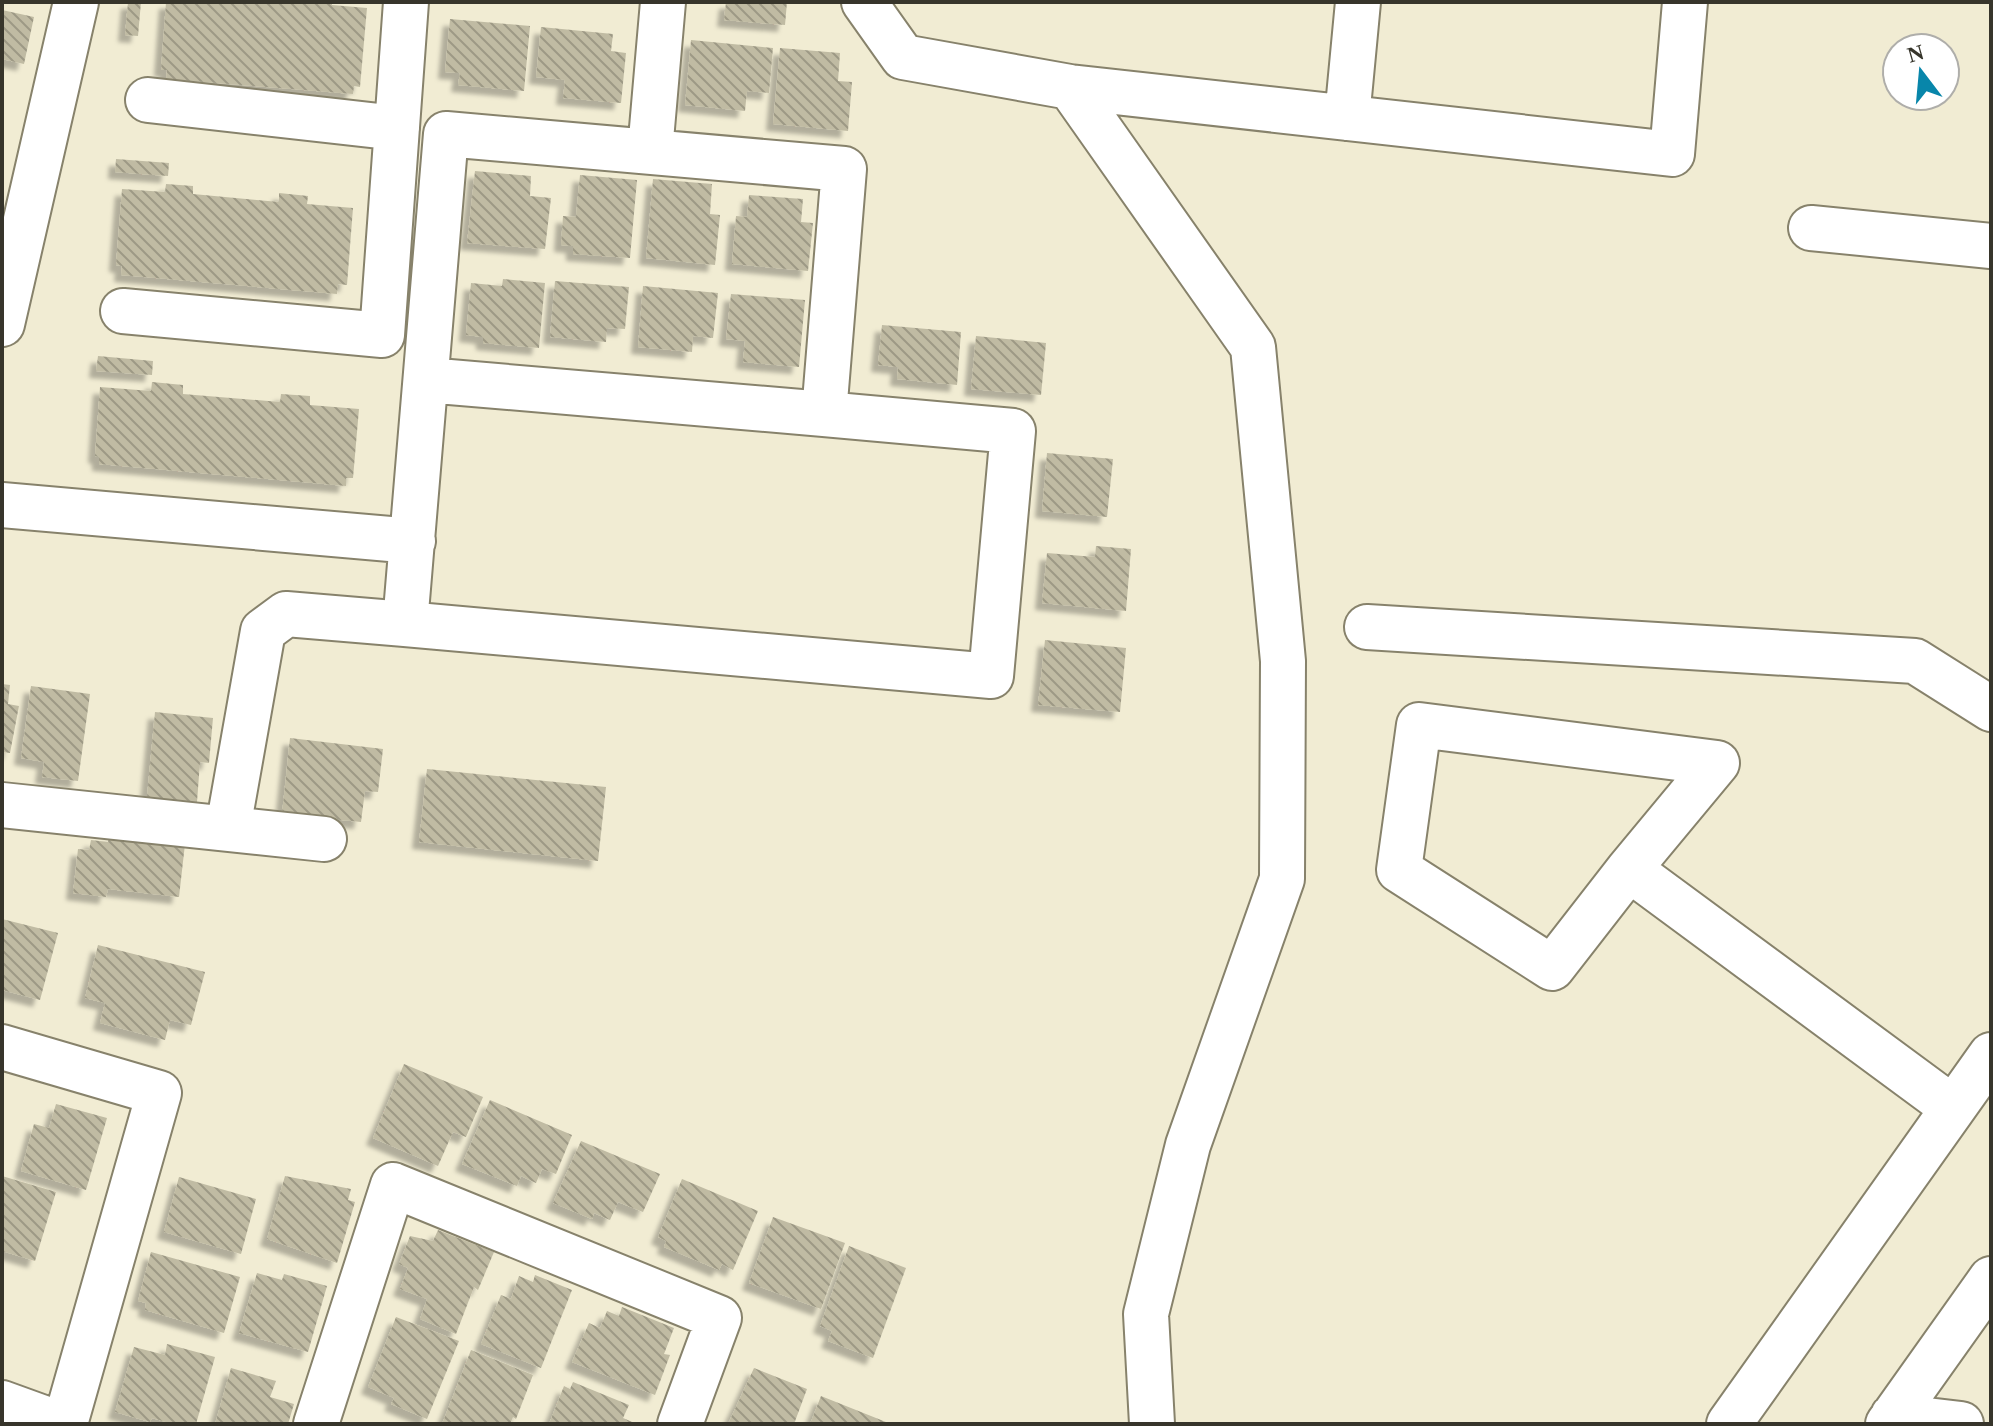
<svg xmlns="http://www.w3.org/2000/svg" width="1993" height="1426" viewBox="0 0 1993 1426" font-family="'Times New Roman',serif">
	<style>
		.building { fill: url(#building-back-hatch); filter: url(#shadow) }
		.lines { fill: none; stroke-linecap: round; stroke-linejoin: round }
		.minor-casing { stroke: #87826b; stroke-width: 48 }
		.minor { stroke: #fff; stroke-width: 44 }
	</style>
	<defs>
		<pattern id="building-back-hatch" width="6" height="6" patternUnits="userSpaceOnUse" patternTransform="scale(2)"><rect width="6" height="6" fill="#c0bba3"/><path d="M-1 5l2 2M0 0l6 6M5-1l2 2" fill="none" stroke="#9d9985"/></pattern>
		<filter id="shadow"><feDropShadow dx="-7" dy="7" stdDeviation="2" flood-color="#0004"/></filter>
	</defs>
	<rect width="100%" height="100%" fill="#f1ecd3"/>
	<path class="building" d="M 128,2 L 141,2 L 138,36 L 125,35 Z
		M 166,2 L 332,2 L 332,5 L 367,8 L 360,87 L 354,86 L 353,94 L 166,79 L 167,70 L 161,70 Z
		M 726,2 L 787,2 L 785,25 L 724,20 Z
		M 2,10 L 34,17 L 24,64 L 2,59 Z
		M 450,19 L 530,26 L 524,91 L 458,85 L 460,73 L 445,72 Z
		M 541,27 L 613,34 L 611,51 L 626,53 L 621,103 L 563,98 L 565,80 L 536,77 Z
		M 691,40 L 773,48 L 769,93 L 747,91 L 745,111 L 685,105 Z
		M 780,48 L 840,53 L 838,81 L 852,82 L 848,131 L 773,124 Z
		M 116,159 L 169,163 L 168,176 L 115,172 Z
		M 475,171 L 531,176 L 530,196 L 551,198 L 545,249 L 467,243 Z
		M 580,175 L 637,180 L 630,258 L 573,254 L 573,246 L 561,245 L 563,216 L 576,217 Z
		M 653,179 L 712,184 L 710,214 L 720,215 L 715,265 L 646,258 Z
		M 166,184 L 193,186 L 193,194 L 279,202 L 279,193 L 308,196 L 307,204 L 353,208 L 347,285 L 338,284 L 337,294 L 121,275 L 122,266 L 116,265 L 122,189 L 165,192 Z
		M 749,195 L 803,199 L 801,222 L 813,223 L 808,271 L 732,264 L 736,216 L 747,217 Z
		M 503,279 L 545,283 L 539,348 L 483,343 L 483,337 L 466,335 L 471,283 L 502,286 Z
		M 555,281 L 629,287 L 625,329 L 607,328 L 606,342 L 550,337 Z
		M 643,286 L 718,293 L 713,338 L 693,336 L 692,352 L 638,347 Z
		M 731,294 L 805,300 L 799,367 L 743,362 L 745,341 L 726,339 Z
		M 882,325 L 961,332 L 957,385 L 897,379 L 898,367 L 878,365 Z
		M 976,336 L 1046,343 L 1041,395 L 971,389 Z
		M 98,356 L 153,361 L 152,375 L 96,371 Z
		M 152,382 L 183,385 L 183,394 L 280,402 L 281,394 L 310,396 L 310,405 L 359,409 L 353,478 L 346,478 L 346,486 L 99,464 L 99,457 L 95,456 L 100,387 L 151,391 Z
		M 1047,453 L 1113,459 L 1107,517 L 1042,511 Z
		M 1096,546 L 1131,549 L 1126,611 L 1042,603 L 1047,553 L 1095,557 Z
		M 1045,640 L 1126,648 L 1120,712 L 1038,705 Z
		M 2,684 L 10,685 L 8,704 L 19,706 L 10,753 L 2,752 Z
		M 31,686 L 90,694 L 78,781 L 42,777 L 44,762 L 21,758 Z
		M 155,712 L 213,718 L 209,763 L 200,762 L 197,802 L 147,797 Z
		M 290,738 L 383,749 L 378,792 L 365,791 L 361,822 L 282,814 Z
		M 427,769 L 606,787 L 598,861 L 419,842 Z
		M 109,836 L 185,844 L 179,897 L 108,889 L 106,897 L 73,893 L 78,849 L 89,850 L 91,840 L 108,842 Z
		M 2,919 L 58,933 L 40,1000 L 2,990 Z
		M 98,945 L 205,972 L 191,1025 L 170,1020 L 165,1040 L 100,1023 L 105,1003 L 85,998 Z
		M 404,1064 L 483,1097 L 466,1137 L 453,1132 L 438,1166 L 373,1138 Z
		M 490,1100 L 572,1135 L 556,1174 L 542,1169 L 536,1183 L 521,1176 L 517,1186 L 462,1164 Z
		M 56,1104 L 107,1118 L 86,1190 L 21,1171 L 34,1124 L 49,1128 Z
		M 581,1141 L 660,1174 L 643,1212 L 618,1202 L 610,1220 L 594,1213 L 592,1219 L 553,1203 Z
		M 2,1176 L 56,1192 L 35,1261 L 2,1251 Z
		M 285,1176 L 351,1189 L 348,1200 L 355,1202 L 337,1263 L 267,1239 Z
		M 179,1177 L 256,1199 L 241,1254 L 164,1232 Z
		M 682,1179 L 758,1211 L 733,1270 L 722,1264 L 719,1270 L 664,1247 L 666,1241 L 658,1237 Z
		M 773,1217 L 845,1243 L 821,1309 L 749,1283 Z
		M 438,1230 L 494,1252 L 478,1290 L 474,1287 L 456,1334 L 420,1319 L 427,1299 L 400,1289 L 408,1268 L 399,1264 L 410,1236 L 433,1241 Z
		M 849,1246 L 906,1268 L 873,1358 L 828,1341 L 832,1331 L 820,1326 Z
		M 151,1252 L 240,1277 L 224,1333 L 145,1310 L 146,1303 L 138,1301 Z
		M 257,1273 L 282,1280 L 284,1274 L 327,1286 L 308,1352 L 239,1333 Z
		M 535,1275 L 572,1290 L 541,1368 L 481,1344 L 501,1295 L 511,1299 L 519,1276 L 533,1282 Z
		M 622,1307 L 674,1328 L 664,1354 L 670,1355 L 655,1395 L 572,1362 L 589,1323 L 600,1328 L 607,1311 L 619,1316 Z
		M 396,1317 L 459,1341 L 427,1419 L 391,1404 L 394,1398 L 368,1387 Z
		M 167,1344 L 215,1357 L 196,1424 L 173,1424 L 152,1418 L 150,1422 L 115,1412 L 134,1347 L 165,1355 Z
		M 471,1350 L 533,1375 L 516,1419 L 513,1417 L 510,1424 L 442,1424 Z
		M 231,1368 L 276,1381 L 270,1397 L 294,1404 L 288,1424 L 215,1424 Z
		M 754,1368 L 807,1389 L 794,1424 L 728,1424 Z
		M 573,1382 L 629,1405 L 623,1418 L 637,1424 L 549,1424 L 564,1386 L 570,1389 Z
		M 821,1396 L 891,1424 L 810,1424 Z"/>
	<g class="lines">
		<defs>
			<path id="minor" d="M 864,2 L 903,57 L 1070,87 L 1253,347 L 1283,661 L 1282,879 L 1188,1145 L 1146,1314 L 1152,1424
				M 1070,87 L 1672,154 L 1685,2
				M 148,100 L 397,128
				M 1347,118 L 1358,2
				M 446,134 L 844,169 L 824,414 L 1013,431 L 991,676 L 405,624 Z
				M 650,151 L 663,2
				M 1811,228 L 1991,246
				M 123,311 L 382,335 L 406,2
				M 2,324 L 76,2
				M 426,380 L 824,414
				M 2,505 L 413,541
				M 1367,627 L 1915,661 L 1991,709
				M 2,805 L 324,839
				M 228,828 L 263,631 L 286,614 L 405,624
				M 1629,869 L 1552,968 L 1399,870 L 1419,725 L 1717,763 L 1629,869 L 1953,1108
				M 2,1047 L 159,1093 L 65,1424
				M 2,1403 L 60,1424
				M 1893,1416 L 1961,1424
				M 316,1424 L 393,1185 L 719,1318 L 680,1424
				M 1729,1424 L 1991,1055
				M 1888,1424 L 1991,1279"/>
		</defs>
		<use href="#minor" class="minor-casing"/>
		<use href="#minor" class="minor"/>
	</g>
	<rect width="1993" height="1426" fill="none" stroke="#37352b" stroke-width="8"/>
	<g transform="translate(1921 72) rotate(344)"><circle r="38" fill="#ffffff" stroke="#afaeaa" stroke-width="2"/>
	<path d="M0-6L14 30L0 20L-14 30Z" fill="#0886aa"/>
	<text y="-12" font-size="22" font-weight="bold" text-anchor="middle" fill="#37352b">N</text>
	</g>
</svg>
